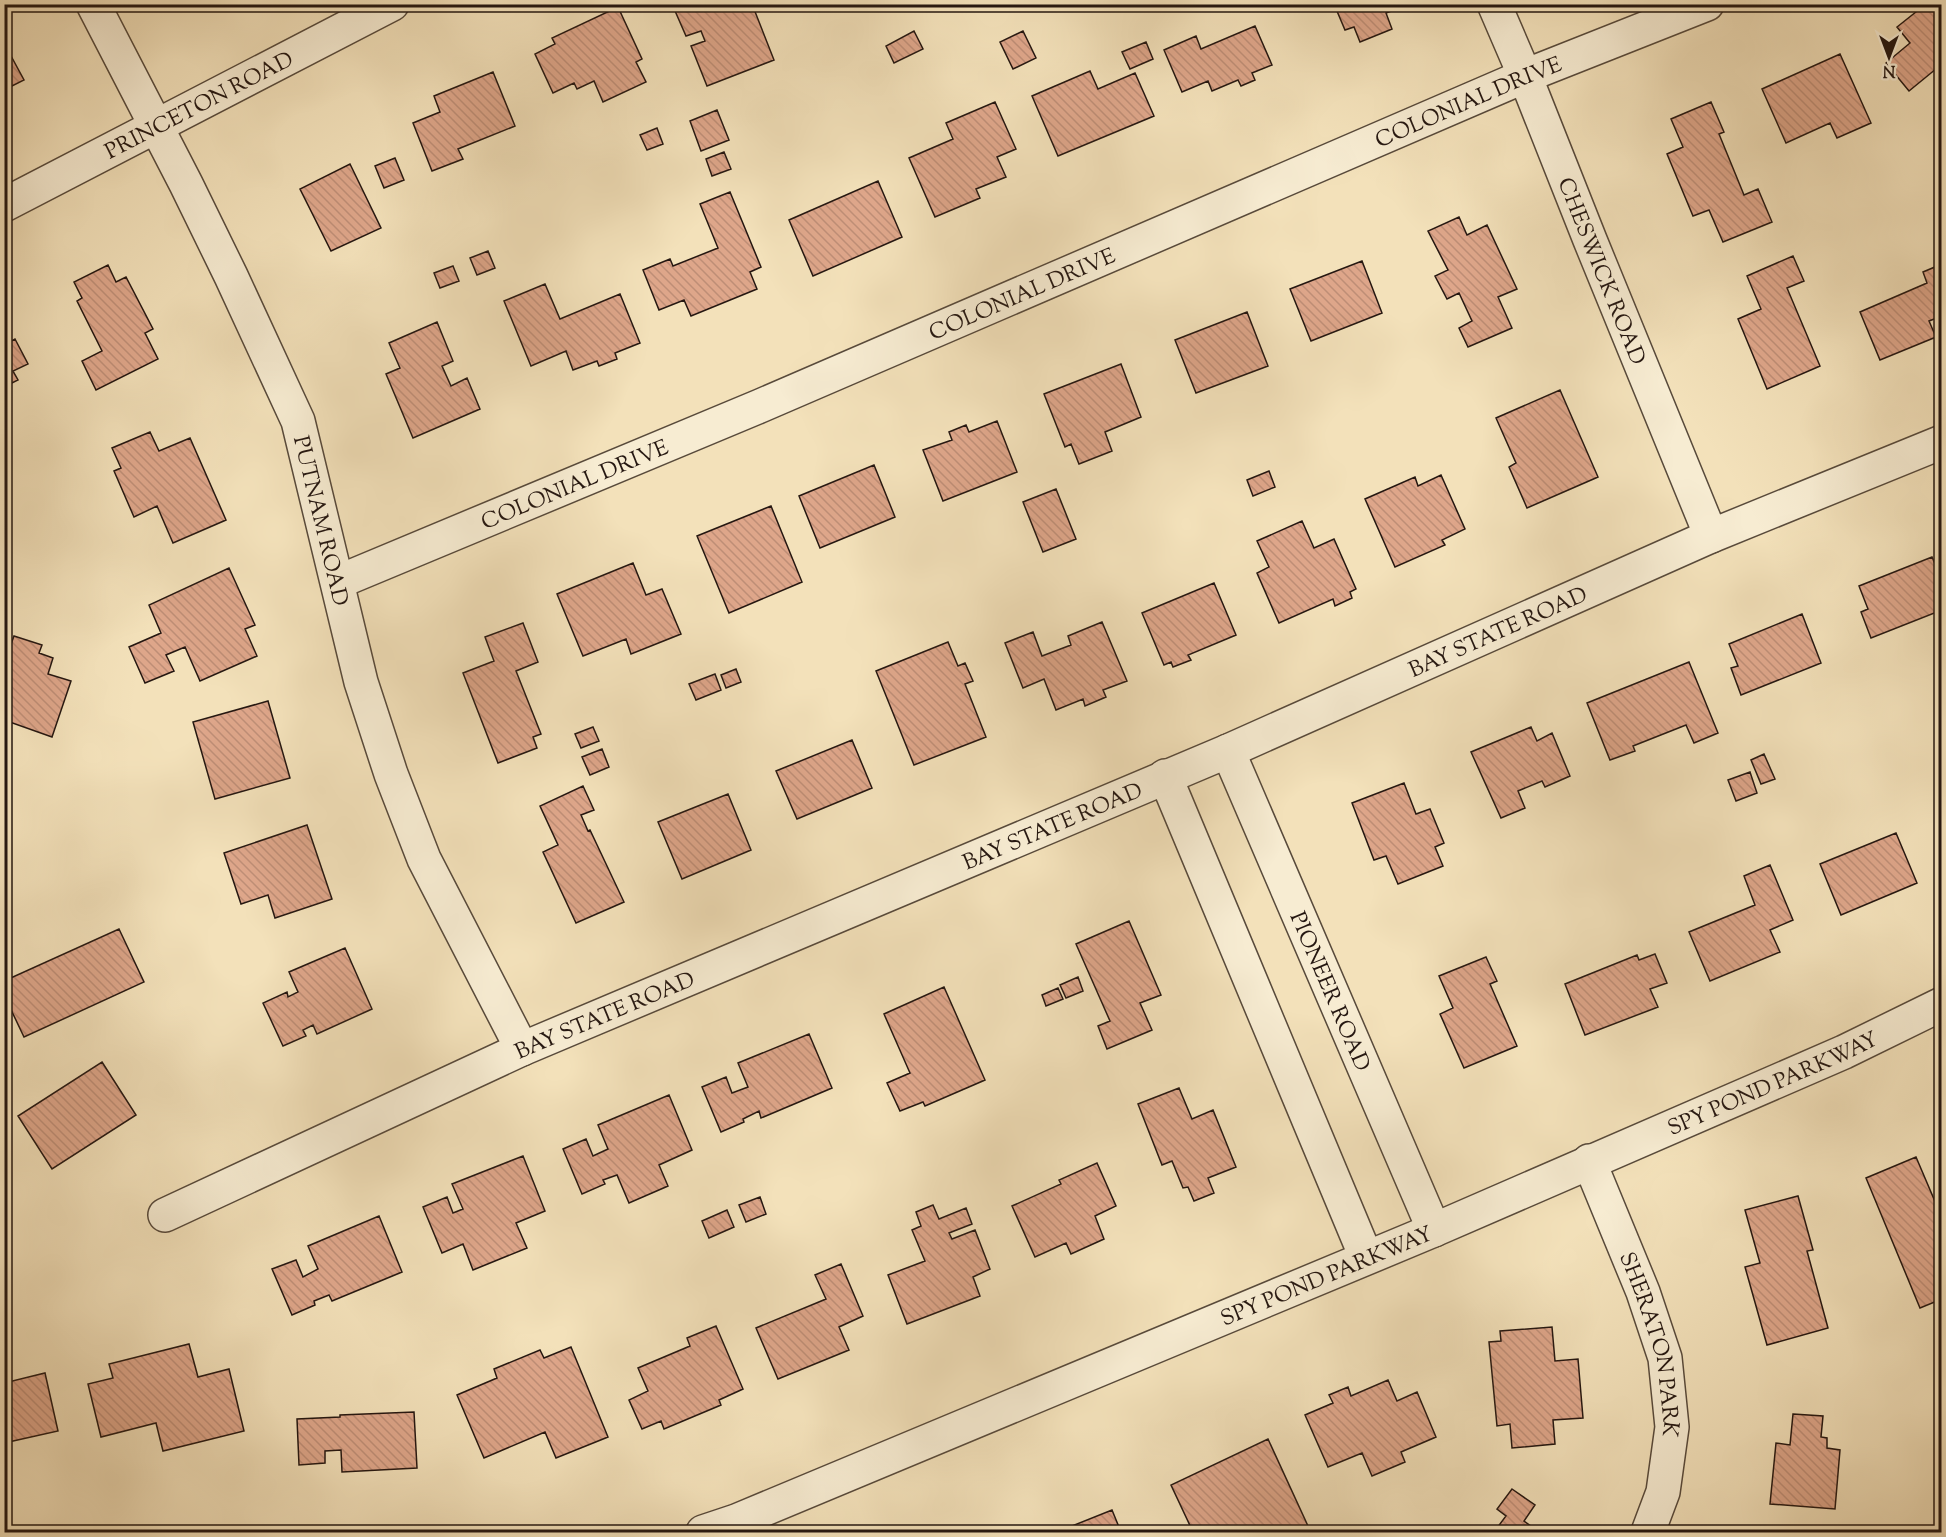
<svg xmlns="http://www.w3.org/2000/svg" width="1946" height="1537" viewBox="0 0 1946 1537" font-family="'Sorts Mill Goudy',serif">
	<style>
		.building { fill: url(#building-back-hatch); stroke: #251711; stroke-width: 1.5 }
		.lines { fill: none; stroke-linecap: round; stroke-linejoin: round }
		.minor-casing { stroke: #584a3b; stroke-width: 36 }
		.minor { stroke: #f7ecd2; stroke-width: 33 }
		.labels { text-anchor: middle; stroke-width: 4.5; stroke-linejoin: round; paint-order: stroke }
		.street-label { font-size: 22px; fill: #251711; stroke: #f7ecd2 }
	</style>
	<defs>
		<pattern id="building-back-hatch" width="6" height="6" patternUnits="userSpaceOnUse" patternTransform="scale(1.5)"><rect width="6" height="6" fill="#dea68a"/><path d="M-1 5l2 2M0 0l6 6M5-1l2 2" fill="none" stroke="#be8e76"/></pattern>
	</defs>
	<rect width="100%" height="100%" fill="#f3e1ba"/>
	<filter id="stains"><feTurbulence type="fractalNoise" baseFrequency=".00333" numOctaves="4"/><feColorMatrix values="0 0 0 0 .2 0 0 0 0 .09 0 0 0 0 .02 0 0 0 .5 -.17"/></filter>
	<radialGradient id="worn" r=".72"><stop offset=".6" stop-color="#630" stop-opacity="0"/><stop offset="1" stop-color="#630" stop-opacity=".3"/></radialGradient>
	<path class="building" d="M 672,4 L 752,4 L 774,60 L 707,86 L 691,46 L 705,41 L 701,31 L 686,36 Z
		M 1334,4 L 1392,4 L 1394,10 L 1386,13 L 1392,29 L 1360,42 L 1354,27 L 1345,30 Z
		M 1926,4 L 1942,4 L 1942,64 L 1909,91 L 1886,63 L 1910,43 L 1897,27 Z
		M 618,7 L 642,59 L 636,62 L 646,82 L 603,102 L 594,81 L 577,89 L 574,83 L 553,93 L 535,54 L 555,44 L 552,38 Z
		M 1255,26 L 1272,65 L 1252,73 L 1255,80 L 1241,86 L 1238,80 L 1212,91 L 1208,81 L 1182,92 L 1164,50 L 1196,36 L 1201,49 Z
		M 914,31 L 923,49 L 894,63 L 886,46 Z
		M 1023,31 L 1036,58 L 1013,69 L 1000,42 Z
		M 1146,42 L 1153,59 L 1130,69 L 1122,52 Z
		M 4,43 L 24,80 L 4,90 Z
		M 1840,54 L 1871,123 L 1837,138 L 1830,123 L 1786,143 L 1762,89 Z
		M 1090,71 L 1098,89 L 1135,73 L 1154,116 L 1058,156 L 1032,96 Z
		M 493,72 L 515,126 L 458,149 L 463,159 L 432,171 L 413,123 L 440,112 L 434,96 Z
		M 995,102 L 1016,149 L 997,157 L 1006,177 L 976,189 L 980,198 L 935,217 L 909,158 L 953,139 L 946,123 Z
		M 1711,102 L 1724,132 L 1719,134 L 1744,195 L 1758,189 L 1772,222 L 1723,242 L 1709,210 L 1693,216 L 1667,154 L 1683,147 L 1671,119 Z
		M 717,110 L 729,140 L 701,151 L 690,121 Z
		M 657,128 L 663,144 L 647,150 L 640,135 Z
		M 724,152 L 731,169 L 712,176 L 706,159 Z
		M 395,158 L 404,180 L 384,188 L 375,166 Z
		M 350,164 L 381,228 L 331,251 L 300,189 Z
		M 878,181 L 902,237 L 813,276 L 789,220 Z
		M 730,192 L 761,267 L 750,272 L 757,289 L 691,316 L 684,300 L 659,310 L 643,270 L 670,259 L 673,266 L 718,248 L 700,204 Z
		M 1459,217 L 1467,235 L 1487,225 L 1517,289 L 1498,297 L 1512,328 L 1468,347 L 1459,328 L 1472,321 L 1459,293 L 1447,299 L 1435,276 L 1448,270 L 1428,231 Z
		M 488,251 L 495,268 L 477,275 L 470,258 Z
		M 1793,256 L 1804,281 L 1787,288 L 1820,366 L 1767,389 L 1738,319 L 1761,309 L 1747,276 Z
		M 1362,261 L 1382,313 L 1311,341 L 1290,289 Z
		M 1942,264 L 1942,316 L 1929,321 L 1936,337 L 1880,360 L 1860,312 L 1927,283 L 1923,272 Z
		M 108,265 L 116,282 L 126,277 L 153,329 L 145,333 L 158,359 L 96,390 L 82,361 L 102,351 L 77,301 L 82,298 L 74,282 Z
		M 453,266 L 459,281 L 440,288 L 434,273 Z
		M 545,284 L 560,319 L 620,294 L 640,343 L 615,353 L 617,359 L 599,366 L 597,361 L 573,370 L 566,351 L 531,366 L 504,301 Z
		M 1247,312 L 1268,366 L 1196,393 L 1175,340 Z
		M 437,322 L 453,361 L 442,366 L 451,386 L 467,378 L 480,409 L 413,438 L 386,374 L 400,368 L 389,343 Z
		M 15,339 L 28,364 L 13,371 L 18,380 L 4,387 L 4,345 Z
		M 1121,364 L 1141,417 L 1105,432 L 1112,451 L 1079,464 L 1071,444 L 1065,447 L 1044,394 Z
		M 1560,390 L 1598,477 L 1527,508 L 1509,467 L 1516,463 L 1496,418 Z
		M 997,421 L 1017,472 L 943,501 L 923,450 L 952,440 L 949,432 L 966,425 L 969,432 Z
		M 150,432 L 159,451 L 190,438 L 226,520 L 173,543 L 157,506 L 134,517 L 114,471 L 121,468 L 112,448 Z
		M 874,465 L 895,517 L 820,548 L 799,496 Z
		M 1269,471 L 1275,487 L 1253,496 L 1247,480 Z
		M 1441,475 L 1465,529 L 1442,540 L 1445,545 L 1395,567 L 1365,499 L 1415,477 L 1418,486 Z
		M 1056,489 L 1076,539 L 1043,552 L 1023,502 Z
		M 771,506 L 802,582 L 729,613 L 697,536 Z
		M 1302,521 L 1314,548 L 1334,539 L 1356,589 L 1350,592 L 1352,598 L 1335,606 L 1333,599 L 1279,623 L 1257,573 L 1269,567 L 1257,541 Z
		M 1932,557 L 1942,580 L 1942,610 L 1871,638 L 1861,612 L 1868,609 L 1859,586 Z
		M 633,563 L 646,595 L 662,589 L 681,634 L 631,654 L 626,639 L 583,656 L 557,594 Z
		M 229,568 L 255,625 L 245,629 L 257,656 L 200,681 L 185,647 L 166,655 L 174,671 L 145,683 L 129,647 L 161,633 L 149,605 Z
		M 1214,583 L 1236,635 L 1188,655 L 1191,660 L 1173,667 L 1171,662 L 1164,665 L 1142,613 Z
		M 1802,614 L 1821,663 L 1741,695 L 1731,668 L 1738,666 L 1729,644 Z
		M 1102,622 L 1127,681 L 1103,690 L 1106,697 L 1085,706 L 1083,699 L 1056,710 L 1044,679 L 1023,688 L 1005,643 L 1033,632 L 1042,656 L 1071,645 L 1068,636 Z
		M 523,623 L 538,662 L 516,671 L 541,734 L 533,737 L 537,748 L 498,763 L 463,673 L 494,661 L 485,637 Z
		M 14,636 L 42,645 L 39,653 L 53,658 L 48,674 L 71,681 L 52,737 L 4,720 L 4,663 Z
		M 948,642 L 958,666 L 965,663 L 973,681 L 965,684 L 986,737 L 914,765 L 876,671 Z
		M 1689,662 L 1718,733 L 1694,743 L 1686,725 L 1633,746 L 1635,751 L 1610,760 L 1587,703 Z
		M 736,669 L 741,682 L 726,688 L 721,675 Z
		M 715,674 L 721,690 L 696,700 L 689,684 Z
		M 268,701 L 290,778 L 215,799 L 193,722 Z
		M 593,727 L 599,741 L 581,748 L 575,734 Z
		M 1531,727 L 1537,741 L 1552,733 L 1570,776 L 1545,787 L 1542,781 L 1518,791 L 1525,808 L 1501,818 L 1471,752 Z
		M 852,740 L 872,788 L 797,819 L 776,771 Z
		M 602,749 L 609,767 L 590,775 L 582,757 Z
		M 1764,754 L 1775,779 L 1761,784 L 1751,760 Z
		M 1750,772 L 1757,793 L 1736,801 L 1728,780 Z
		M 1404,783 L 1416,814 L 1430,809 L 1444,843 L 1435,847 L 1443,866 L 1398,884 L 1386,856 L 1374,860 L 1352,803 Z
		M 583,786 L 594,810 L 581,815 L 588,831 L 590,830 L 624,902 L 576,923 L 543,852 L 558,845 L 540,806 Z
		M 728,794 L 751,850 L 682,879 L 658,822 Z
		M 307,825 L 332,899 L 275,918 L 268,895 L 241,904 L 224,853 Z
		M 1896,833 L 1917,883 L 1841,915 L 1820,864 Z
		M 1770,865 L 1793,920 L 1770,930 L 1780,952 L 1710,981 L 1689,932 L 1755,905 L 1744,876 Z
		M 1129,921 L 1161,995 L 1140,1003 L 1152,1030 L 1107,1049 L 1098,1026 L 1110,1021 L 1076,944 Z
		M 119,929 L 144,982 L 24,1037 L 4,995 L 4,981 Z
		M 345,948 L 372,1009 L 317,1034 L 313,1025 L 303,1030 L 306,1036 L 283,1046 L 263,1003 L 287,992 L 288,997 L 298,992 L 289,972 Z
		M 1655,954 L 1667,983 L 1650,989 L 1658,1007 L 1585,1035 L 1565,984 L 1637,955 L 1639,960 Z
		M 1486,957 L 1497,981 L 1490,984 L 1517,1046 L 1464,1068 L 1440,1014 L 1453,1008 L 1439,976 Z
		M 1078,977 L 1083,991 L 1066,998 L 1060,985 Z
		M 944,987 L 985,1080 L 925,1106 L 923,1102 L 900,1111 L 887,1083 L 910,1073 L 884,1014 Z
		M 1058,988 L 1063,999 L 1046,1006 L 1042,995 Z
		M 809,1034 L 832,1088 L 761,1118 L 759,1111 L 743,1119 L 744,1122 L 721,1132 L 702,1087 L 726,1077 L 732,1093 L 748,1087 L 738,1063 Z
		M 102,1062 L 136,1115 L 52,1169 L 18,1116 Z
		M 1179,1088 L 1192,1119 L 1213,1110 L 1236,1167 L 1208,1178 L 1214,1193 L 1194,1201 L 1188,1187 L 1183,1188 L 1172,1161 L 1162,1165 L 1138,1104 Z
		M 669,1095 L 692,1150 L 659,1165 L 668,1186 L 629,1203 L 617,1175 L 603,1180 L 605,1184 L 582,1194 L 563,1149 L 586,1139 L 593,1156 L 608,1149 L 598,1125 Z
		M 523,1156 L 545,1211 L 516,1223 L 527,1248 L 473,1270 L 463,1244 L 442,1253 L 423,1207 L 447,1197 L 453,1213 L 463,1209 L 452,1184 Z
		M 1916,1157 L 1942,1218 L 1942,1299 L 1920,1308 L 1866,1178 Z
		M 1097,1163 L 1116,1206 L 1095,1216 L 1104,1239 L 1071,1254 L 1066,1243 L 1035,1257 L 1012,1206 L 1061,1184 L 1059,1180 Z
		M 1798,1196 L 1813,1250 L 1807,1251 L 1828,1328 L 1767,1345 L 1745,1267 L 1760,1263 L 1745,1210 Z
		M 760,1197 L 766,1214 L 746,1222 L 739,1205 Z
		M 933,1205 L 939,1219 L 966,1208 L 972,1224 L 949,1233 L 952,1239 L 975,1230 L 990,1269 L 973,1277 L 980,1296 L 907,1324 L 888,1275 L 925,1261 L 912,1230 L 921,1226 L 916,1212 Z
		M 727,1210 L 734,1227 L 709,1238 L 702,1221 Z
		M 379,1216 L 402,1272 L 332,1301 L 329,1295 L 314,1301 L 315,1305 L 292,1315 L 272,1269 L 296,1260 L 303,1277 L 318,1269 L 308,1246 Z
		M 841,1264 L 863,1316 L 839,1327 L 849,1350 L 778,1379 L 756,1328 L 826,1299 L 815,1275 Z
		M 716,1326 L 743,1389 L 719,1400 L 721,1405 L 664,1429 L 661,1421 L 642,1429 L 629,1400 L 648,1391 L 638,1368 L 690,1346 L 687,1338 Z
		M 1552,1327 L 1555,1361 L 1578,1359 L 1583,1418 L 1553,1420 L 1555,1444 L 1512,1448 L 1510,1424 L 1497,1426 L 1489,1342 L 1501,1341 L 1500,1331 Z
		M 189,1344 L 198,1377 L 229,1369 L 244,1431 L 163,1451 L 156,1423 L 101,1437 L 88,1384 L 113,1378 L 109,1364 Z
		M 571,1347 L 608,1437 L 556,1458 L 545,1432 L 484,1458 L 457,1395 L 497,1378 L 494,1369 L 540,1350 L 544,1358 Z
		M 45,1373 L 58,1431 L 4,1443 L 4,1383 Z
		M 1388,1380 L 1397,1401 L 1417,1392 L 1436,1437 L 1401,1452 L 1405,1462 L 1372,1476 L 1362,1453 L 1328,1467 L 1305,1415 L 1333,1403 L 1329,1395 L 1348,1387 L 1351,1396 Z
		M 414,1412 L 417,1468 L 342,1472 L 341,1450 L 325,1451 L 325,1463 L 299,1465 L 297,1419 L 340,1417 L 340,1415 Z
		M 1793,1414 L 1823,1416 L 1821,1437 L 1827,1438 L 1827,1448 L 1840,1450 L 1835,1509 L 1770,1504 L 1776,1443 L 1790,1445 Z
		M 1268,1439 L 1308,1526 L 1295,1532 L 1193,1532 L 1171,1485 Z
		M 1512,1489 L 1535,1505 L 1524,1521 L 1539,1532 L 1494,1532 L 1506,1516 L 1497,1509 Z
		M 1112,1510 L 1121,1532 L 1057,1532 Z"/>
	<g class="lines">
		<defs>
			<g id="minor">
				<path id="s1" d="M 93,4 L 186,184 L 231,276 L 298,421 L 361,682 L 391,774 L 424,859 L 522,1049"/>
				<path id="s2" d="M 1494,4 L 1525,76 L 1590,240 L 1711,536"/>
				<path id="s3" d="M 4,205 L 392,4"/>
				<path id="s4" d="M 338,582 L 760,406 L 1525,76 L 1707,4"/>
				<path id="s5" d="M 1228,751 L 1434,1230"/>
				<path d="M 1165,776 L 1366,1257"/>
				<path id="s6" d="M 1589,1161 L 1643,1292 L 1665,1358 L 1672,1427 L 1663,1492 L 1648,1532"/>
				<path id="s7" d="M 165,1215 L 522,1049 L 1228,751 L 1711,536 L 1942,442"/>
				<path id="s8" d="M 703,1532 L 736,1521 L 1434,1230 L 1844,1052 L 1942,1004"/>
			</g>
		</defs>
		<use href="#minor" class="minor-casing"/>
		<use href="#minor" class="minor"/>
	</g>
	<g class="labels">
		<g class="street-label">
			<text dy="8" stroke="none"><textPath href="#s4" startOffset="1228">COLONIAL DRIVE</textPath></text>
			<text dy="8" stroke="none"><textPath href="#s3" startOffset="219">PRINCETON ROAD</textPath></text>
			<text dy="8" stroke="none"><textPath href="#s2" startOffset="288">CHESWICK ROAD</textPath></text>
			<text dy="8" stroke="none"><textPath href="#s4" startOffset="742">COLONIAL DRIVE</textPath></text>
			<text dy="8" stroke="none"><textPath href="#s4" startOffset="256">COLONIAL DRIVE</textPath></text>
			<text dy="8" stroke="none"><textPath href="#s1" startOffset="567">PUTNAM ROAD</textPath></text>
			<text dy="8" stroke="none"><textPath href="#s7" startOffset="1455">BAY STATE ROAD</textPath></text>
			<text dy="8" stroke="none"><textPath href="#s7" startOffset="969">BAY STATE ROAD</textPath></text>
			<text dy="8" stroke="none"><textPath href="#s5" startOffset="261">PIONEER ROAD</textPath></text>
			<text dy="8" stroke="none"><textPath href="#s7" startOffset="483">BAY STATE ROAD</textPath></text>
			<text dy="8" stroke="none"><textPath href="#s8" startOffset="1160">SPY POND PARKWAY</textPath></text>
			<text dy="8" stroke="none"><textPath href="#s8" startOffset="674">SPY POND PARKWAY</textPath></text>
			<text dy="8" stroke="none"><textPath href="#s6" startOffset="195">SHERATON PARK</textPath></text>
		</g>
	</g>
	<rect width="1946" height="1537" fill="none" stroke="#f3e1ba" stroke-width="24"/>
	<rect x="6" y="6" width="1934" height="1525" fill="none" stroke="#251711" stroke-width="3"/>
	<rect x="12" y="12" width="1922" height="1513" fill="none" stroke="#251711" stroke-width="1.5"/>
	<g transform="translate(1889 57) rotate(180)" stroke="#f7ecd2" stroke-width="4.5" paint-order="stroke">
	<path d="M0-4.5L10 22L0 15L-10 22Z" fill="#251711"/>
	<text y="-9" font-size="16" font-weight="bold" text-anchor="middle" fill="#251711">N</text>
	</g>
	<rect width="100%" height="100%" filter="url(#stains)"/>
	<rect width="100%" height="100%" fill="url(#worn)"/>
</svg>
